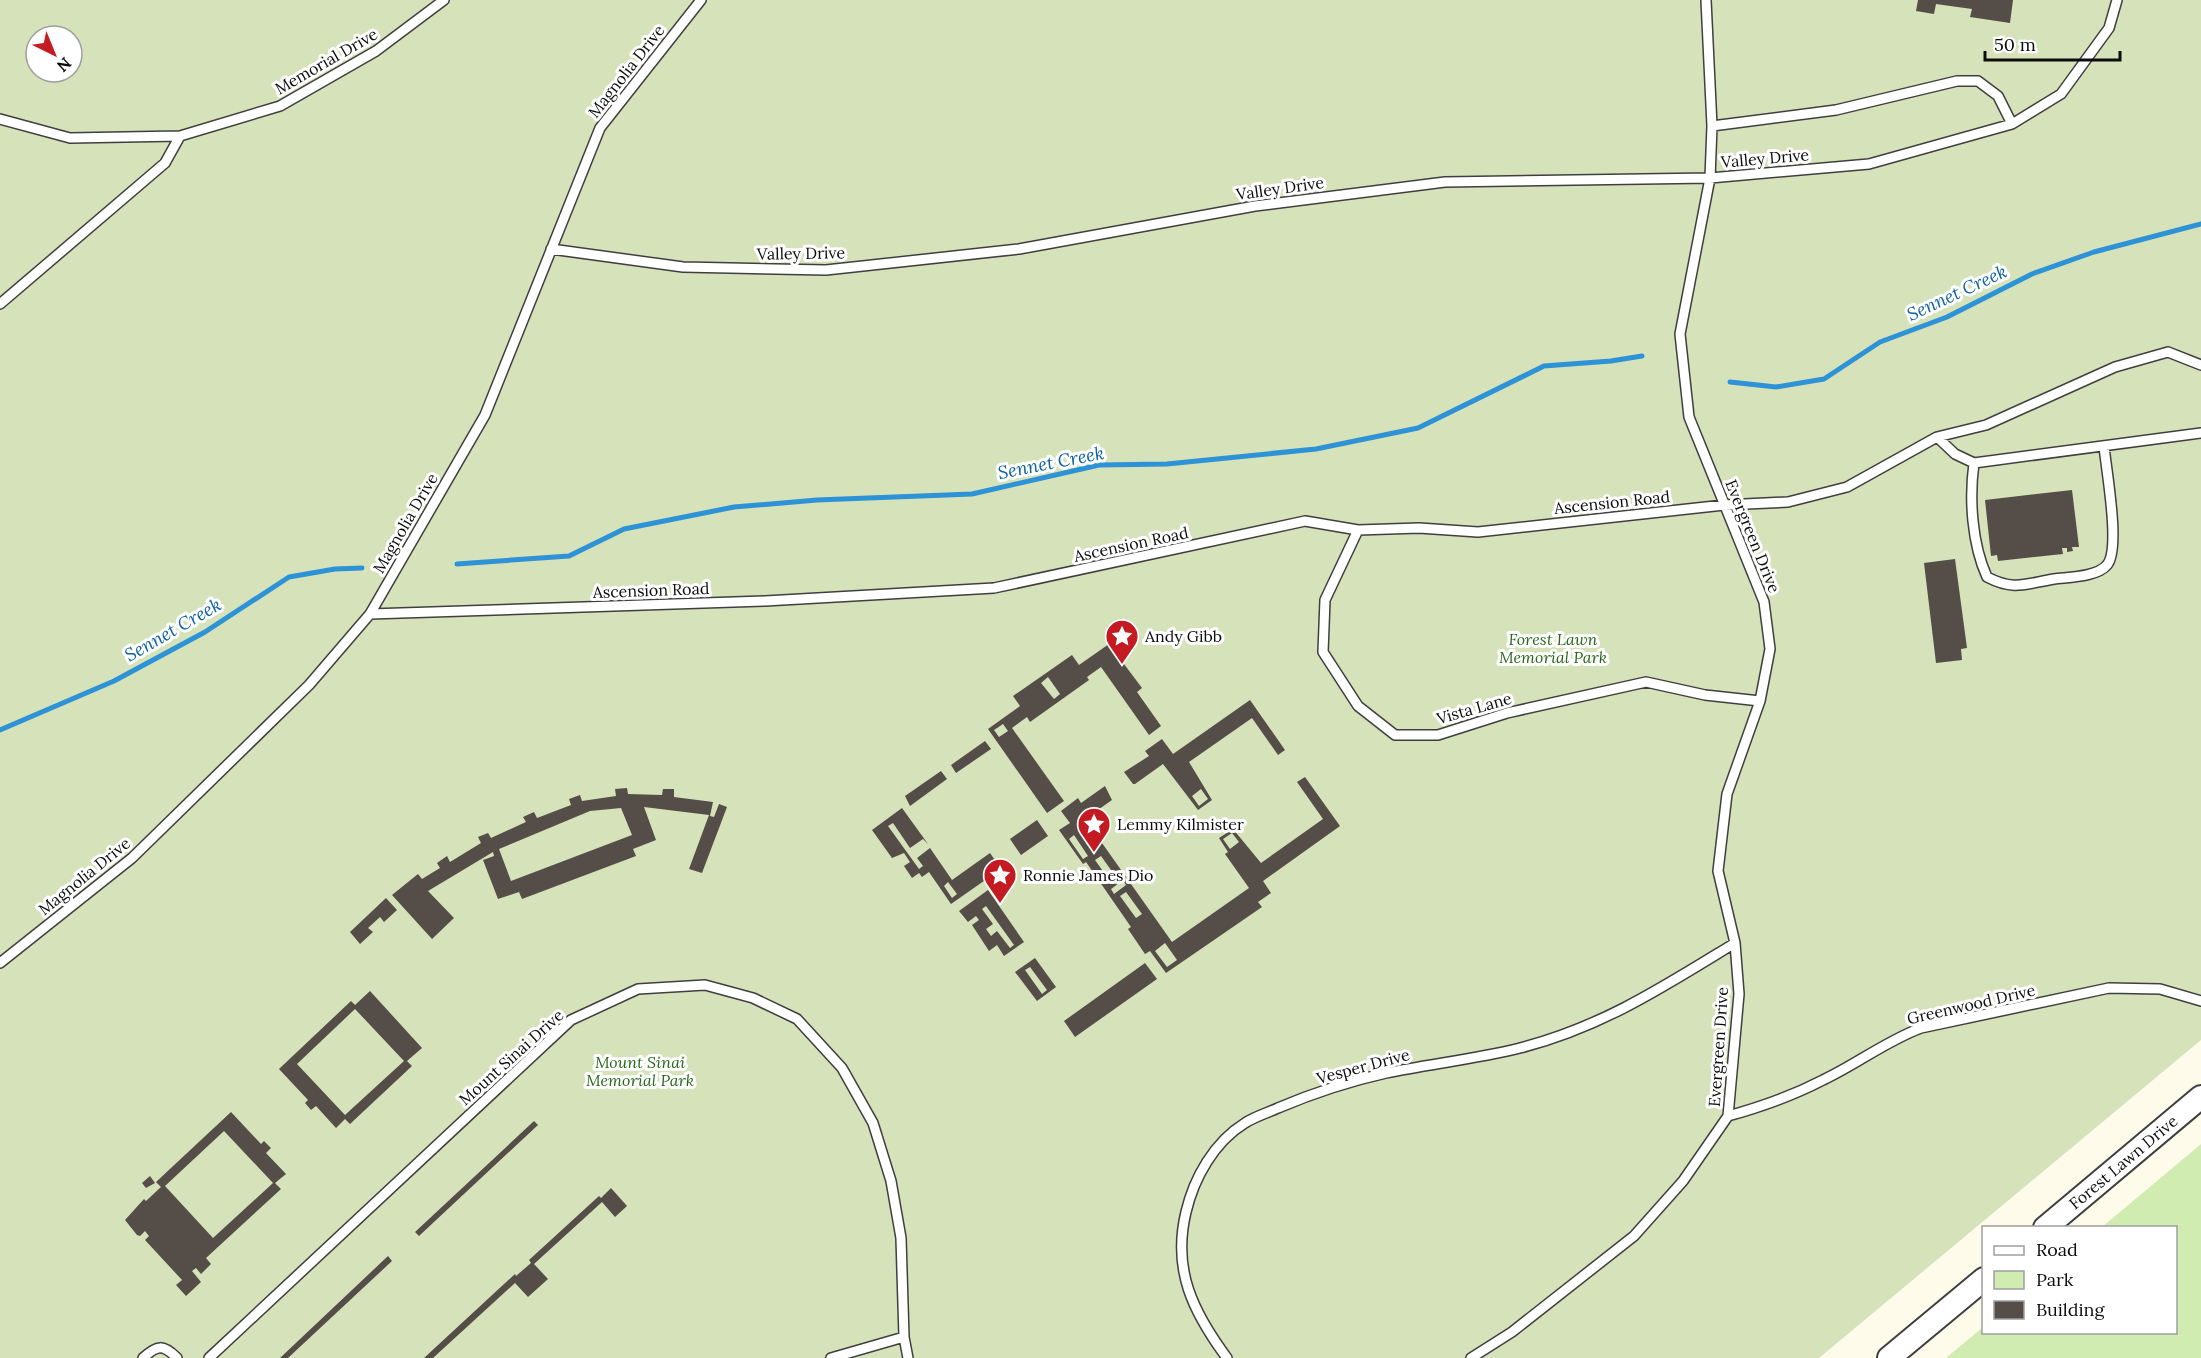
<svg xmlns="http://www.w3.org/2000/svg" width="2201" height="1358" viewBox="0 0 2201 1358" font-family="Lora,serif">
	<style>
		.green { fill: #d0ecb1 }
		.cemetery { fill: #d5e2ba; fill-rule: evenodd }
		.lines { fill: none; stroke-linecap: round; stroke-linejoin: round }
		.stream { stroke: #2d92d6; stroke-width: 5 }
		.building { fill: #554d47; fill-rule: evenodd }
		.service-casing { stroke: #3f3f3f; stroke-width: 12 }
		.tertiary-casing { stroke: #3f3f3f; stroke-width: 26 }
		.service { stroke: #fff; stroke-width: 9 }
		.tertiary { stroke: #fff; stroke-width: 22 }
		.labels { text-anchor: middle; stroke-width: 6; stroke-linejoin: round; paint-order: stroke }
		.street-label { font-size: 16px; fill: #0c0c0c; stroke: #fff }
		.poi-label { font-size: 16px; fill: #0c0c0c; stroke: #fff; text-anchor: start }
		.park-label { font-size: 16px; font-style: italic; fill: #286718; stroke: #fff }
		.water-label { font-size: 18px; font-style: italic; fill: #0d62a5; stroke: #fff }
	</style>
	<rect width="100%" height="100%" fill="#fffbea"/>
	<path class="green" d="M 2201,1144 L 2201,1358 L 1946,1358 L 1983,1327 L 1984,1332 L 2176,1332 L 2176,1228 L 2102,1227 Z"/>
	<path class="cemetery" d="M 0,0 L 2201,0 L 2201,1040 L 1819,1358 L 0,1358 ZM 36,36 L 72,36 L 72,72 L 36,72 Z"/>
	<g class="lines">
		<path class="stream" d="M 1730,382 L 1776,387 L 1824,379 L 1880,342 L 1947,317 L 2032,274 L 2094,252 L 2201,224
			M 457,564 L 569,556 L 624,529 L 734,507 L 817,500 L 972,494 L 1099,465 L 1167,464 L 1316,449 L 1418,428 L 1544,366 L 1611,361 L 1642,356
			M 0,730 L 114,681 L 205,632 L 289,577 L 335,569 L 362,568"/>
	</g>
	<path class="building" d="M 1918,0 L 2013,0 L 2010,23 L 1970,17 L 1972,9 L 1936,4 L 1934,14 L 1916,11 Z
		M 2072,490 L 2079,547 L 2072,547 L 2073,551 L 2067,552 L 2067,548 L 2062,548 L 2063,554 L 1998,561 L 1997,555 L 1991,556 L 1985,500 Z
		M 1955,559 L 1967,648 L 1961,649 L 1962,660 L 1936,663 L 1924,563 Z
		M 1109,644 L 1142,688 L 1137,692 L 1161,726 L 1149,735 L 1101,667 L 1087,677 L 1089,680 L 1030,722 L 1027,717 L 1012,728 L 1064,801 L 1047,813 L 988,729 L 1020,706 L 1013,696 L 1072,655 L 1079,665 ZM 1048,677 L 1060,694 L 1054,699 L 1041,683 ZM 1003,724 L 1008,731 L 999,737 L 994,730 Z
		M 1250,700 L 1285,750 L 1278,755 L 1252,718 L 1189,762 L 1212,800 L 1198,810 L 1163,764 L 1135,784 L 1133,784 L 1124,772 L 1149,756 L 1145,751 L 1162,739 L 1173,754 ZM 1201,789 L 1208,799 L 1199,806 L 1192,796 Z
		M 985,741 L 991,749 L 956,773 L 951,765 Z
		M 941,771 L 947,779 L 910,806 L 905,796 Z
		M 1305,777 L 1340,826 L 1263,881 L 1271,893 L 1258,902 L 1262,907 L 1166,973 L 1150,951 L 1145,954 L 1128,929 L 1131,927 L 1086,862 L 1083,864 L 1059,830 L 1070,823 L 1061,811 L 1078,798 L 1081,803 L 1105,786 L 1112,800 L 1085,819 L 1172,942 L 1249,888 L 1225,854 L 1228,852 L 1219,838 L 1233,829 L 1261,863 L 1323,819 L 1297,782 ZM 1232,833 L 1239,842 L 1230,849 L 1223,839 ZM 1074,835 L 1088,856 L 1083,859 L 1069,839 ZM 1101,856 L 1116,877 L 1110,881 L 1095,860 ZM 1123,880 L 1126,885 L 1114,894 L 1111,889 ZM 1126,892 L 1142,914 L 1136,918 L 1120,896 ZM 1165,943 L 1177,960 L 1167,967 L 1155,951 Z
		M 627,788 L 628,794 L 662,795 L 663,789 L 674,789 L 674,797 L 713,802 L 710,816 L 714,817 L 719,804 L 727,807 L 702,873 L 689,869 L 709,815 L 644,807 L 656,840 L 633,849 L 636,856 L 522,899 L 519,892 L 498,899 L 483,860 L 494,856 L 493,852 L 428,891 L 454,918 L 432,939 L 392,895 L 418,874 L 422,879 L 440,868 L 437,863 L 447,856 L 450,862 L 481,843 L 478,837 L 488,833 L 491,838 L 526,822 L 523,817 L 534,812 L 537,818 L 571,805 L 569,799 L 580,795 L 582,801 L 616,796 L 615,789 ZM 621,808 L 632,835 L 511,881 L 499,849 L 590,811 Z
		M 902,808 L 928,844 L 923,839 L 910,848 L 893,823 L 888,826 L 919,869 L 923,866 L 917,858 L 930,848 L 952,880 L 990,853 L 1001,869 L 951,904 L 929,872 L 922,877 L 919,873 L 912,878 L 904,866 L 910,862 L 904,853 L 892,858 L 872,830 ZM 948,882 L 957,894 L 952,898 L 944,886 Z
		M 1037,820 L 1048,836 L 1021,855 L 1010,839 Z
		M 988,890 L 1024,942 L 1004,956 L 997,945 L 989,951 L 972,925 L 979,920 L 976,916 L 968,922 L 959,911 ZM 986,906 L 1014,945 L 1010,948 L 997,931 L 991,936 L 986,929 L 993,924 L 982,909 Z
		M 386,898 L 397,910 L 384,922 L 380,917 L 368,928 L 373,932 L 360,944 L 350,932 Z
		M 1035,958 L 1056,987 L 1037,1001 L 1015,972 ZM 1030,967 L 1047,990 L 1042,994 L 1025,970 Z
		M 1145,963 L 1157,979 L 1075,1037 L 1064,1021 Z
		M 370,991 L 422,1048 L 407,1061 L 412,1066 L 350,1124 L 345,1119 L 336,1128 L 316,1106 L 311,1110 L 305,1103 L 308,1100 L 279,1069 L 351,1001 L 355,1005 ZM 355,1009 L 404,1061 L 345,1115 L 297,1064 Z
		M 231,1112 L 261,1144 L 264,1141 L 271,1148 L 266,1153 L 286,1174 L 275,1183 L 281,1189 L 206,1258 L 211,1264 L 201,1274 L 196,1268 L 192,1271 L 201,1282 L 186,1296 L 176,1285 L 182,1280 L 145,1240 L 149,1236 L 145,1231 L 140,1236 L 137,1235 L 125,1220 L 144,1199 L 146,1201 L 161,1187 L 156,1182 ZM 224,1131 L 273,1183 L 213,1238 L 165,1186 Z
		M 534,1121 L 538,1125 L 419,1236 L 415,1232 Z
		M 150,1176 L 155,1183 L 146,1188 L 142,1183 Z
		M 611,1188 L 627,1206 L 615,1217 L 602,1202 L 534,1264 L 548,1279 L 528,1297 L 515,1283 L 433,1358 L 424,1358 L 515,1274 L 516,1276 L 531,1263 L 529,1260 L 599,1196 L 601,1198 Z
		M 388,1256 L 392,1261 L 288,1358 L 280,1358 Z"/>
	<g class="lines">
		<defs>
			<path id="service" d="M 0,119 L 70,138 L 180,136 L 280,106 L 376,51 L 444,0
				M 1712,126 L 1836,110 L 1957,81 L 1978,81 L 1998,96 L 2012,124
				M 551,249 L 683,267 L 826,270 L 1019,249 L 1255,206 L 1445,182 L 1710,178 L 1869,164 L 2012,124 L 2061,94 L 2109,28 L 2117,0
				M 0,304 L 165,163 L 180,136
				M 1937,437 L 1955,454 L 1974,463 L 2201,433
				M 1974,463 C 1969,499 1972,544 1987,577 C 2014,591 2025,584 2054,579 C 2068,577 2097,577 2107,565 C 2121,549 2106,469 2104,446
				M 1358,530 L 1325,600 L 1323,652 L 1358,706 L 1395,735 L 1438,735 L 1507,713 L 1646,682 L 1705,695 L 1760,701
				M 370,614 L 765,601 L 994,588 L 1305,521 L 1358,530 L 1419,528 L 1478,532 L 1724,505 L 1788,502 L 1847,487 L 1937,437 L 1986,425 L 2115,367 L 2168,352 L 2201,365
				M 0,963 L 132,858 L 309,685 L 370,614 L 485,415 L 600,128 L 701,0
				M 1728,1116 C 1761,1107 1792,1096 1823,1080 C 1857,1064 1886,1041 1921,1028 L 2109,988 L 2160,989 L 2201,1001
				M 143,1358 C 157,1345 163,1344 177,1358
				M 209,1358 L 571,1020 L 638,989 L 705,985 L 753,998 L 797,1019 L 842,1068 L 873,1123 L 891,1181 L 901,1238 L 904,1337 L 908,1358
				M 831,1358 L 904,1337
				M 1227,1358 C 1193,1312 1172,1270 1186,1212 C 1194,1178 1214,1142 1245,1123 C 1254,1117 1267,1113 1278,1108 C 1311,1094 1350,1081 1386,1073 C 1430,1064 1476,1059 1520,1048 C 1602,1027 1663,987 1735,943
				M 1471,1358 L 1512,1332 L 1634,1236 L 1683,1181 L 1728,1116 L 1739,994 L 1735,943 L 1718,871 L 1727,794 L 1760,701 L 1770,649 L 1764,602 L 1689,417 L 1680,334 L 1710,178 L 1712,126 L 1706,0"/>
			<path id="tertiary" d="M 2045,1228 L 2201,1097
				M 1889,1358 L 1984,1279"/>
		</defs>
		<use href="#service" class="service-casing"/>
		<use href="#tertiary" class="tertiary-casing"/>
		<use href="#service" class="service"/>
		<use href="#tertiary" class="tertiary"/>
	</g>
	<defs>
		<symbol id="sight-pin" viewBox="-11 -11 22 30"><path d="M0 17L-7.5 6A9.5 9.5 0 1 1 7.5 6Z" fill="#c41b23" stroke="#fff"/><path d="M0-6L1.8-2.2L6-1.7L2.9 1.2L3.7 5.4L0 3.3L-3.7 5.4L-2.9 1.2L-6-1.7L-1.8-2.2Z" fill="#fff"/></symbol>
	</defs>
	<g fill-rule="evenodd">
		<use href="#sight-pin" x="1103" y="617" width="38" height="52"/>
		<use href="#sight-pin" x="1075" y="805" width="38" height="52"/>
		<use href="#sight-pin" x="981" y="856" width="38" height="52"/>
	</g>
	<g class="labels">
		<g class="street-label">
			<text transform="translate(326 61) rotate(-30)" y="6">Memorial Drive</text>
			<text transform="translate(626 71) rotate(-52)" y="6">Magnolia Drive</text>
			<text transform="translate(1765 158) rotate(-5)" y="6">Valley Drive</text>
			<text transform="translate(1280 188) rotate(-8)" y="6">Valley Drive</text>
			<text transform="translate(801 253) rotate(-1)" y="6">Valley Drive</text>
			<text transform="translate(1612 502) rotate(-6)" y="6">Ascension Road</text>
			<text transform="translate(405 523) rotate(-60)" y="6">Magnolia Drive</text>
			<text transform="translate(1753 536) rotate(68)" y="6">Evergreen Drive</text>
			<text transform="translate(1131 544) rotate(-12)" y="6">Ascension Road</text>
			<text transform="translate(651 590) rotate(-2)" y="6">Ascension Road</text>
			<text transform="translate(1474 708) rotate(-16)" y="6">Vista Lane</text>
			<text transform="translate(84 876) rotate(-39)" y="6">Magnolia Drive</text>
			<text transform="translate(1971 1004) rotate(-13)" y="6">Greenwood Drive</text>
			<text transform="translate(1718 1047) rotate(-86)" y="6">Evergreen Drive</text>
			<text transform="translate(511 1057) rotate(-42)" y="6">Mount Sinai Drive</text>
			<text transform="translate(1363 1066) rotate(-15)" y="6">Vesper Drive</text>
			<text transform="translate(2123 1162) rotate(-40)" y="6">Forest Lawn Drive</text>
		</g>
		<g class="poi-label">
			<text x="1145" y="642">Andy Gibb</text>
			<text x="1117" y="830">Lemmy Kilmister</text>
			<text x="1023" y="881">Ronnie James Dio</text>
		</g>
		<g class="park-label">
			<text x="1553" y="645">Forest Lawn<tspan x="1553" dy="18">Memorial Park</tspan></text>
			<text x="640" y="1068">Mount Sinai<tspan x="640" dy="18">Memorial Park</tspan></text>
		</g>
		<g class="water-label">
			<text transform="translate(1957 293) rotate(-25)" y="6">Sennet Creek</text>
			<text transform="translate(1051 463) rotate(-11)" y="6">Sennet Creek</text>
			<text transform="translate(173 630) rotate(-30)" y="6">Sennet Creek</text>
		</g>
	</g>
	<rect x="1982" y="1226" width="195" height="108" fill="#ffffff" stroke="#9e9e9e" stroke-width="1.5"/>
	<rect x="1994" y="1246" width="30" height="9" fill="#ffffff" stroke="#9e9e9e" stroke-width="1.5"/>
	<text x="2036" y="1256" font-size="18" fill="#0c0c0c">Road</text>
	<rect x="1994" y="1271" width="30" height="18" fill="#d0ecb1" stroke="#9e9e9e" stroke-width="1.5"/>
	<text x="2036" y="1286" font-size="18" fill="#0c0c0c">Park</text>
	<rect x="1994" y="1301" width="30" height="18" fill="#554d47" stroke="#9e9e9e" stroke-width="1.5"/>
	<text x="2036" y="1316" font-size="18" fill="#0c0c0c">Building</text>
	<g transform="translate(54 54) rotate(137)"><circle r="28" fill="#ffffff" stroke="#9e9e9e" stroke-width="1.5"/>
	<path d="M0-4.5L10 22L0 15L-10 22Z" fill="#c41b23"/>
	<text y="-9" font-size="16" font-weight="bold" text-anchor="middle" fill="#0c0c0c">N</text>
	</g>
	<path d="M1985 51v9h135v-9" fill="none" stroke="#0c0c0c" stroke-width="3"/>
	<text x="1994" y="51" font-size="18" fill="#0c0c0c" stroke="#ffffff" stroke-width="4.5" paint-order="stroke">50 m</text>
</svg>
